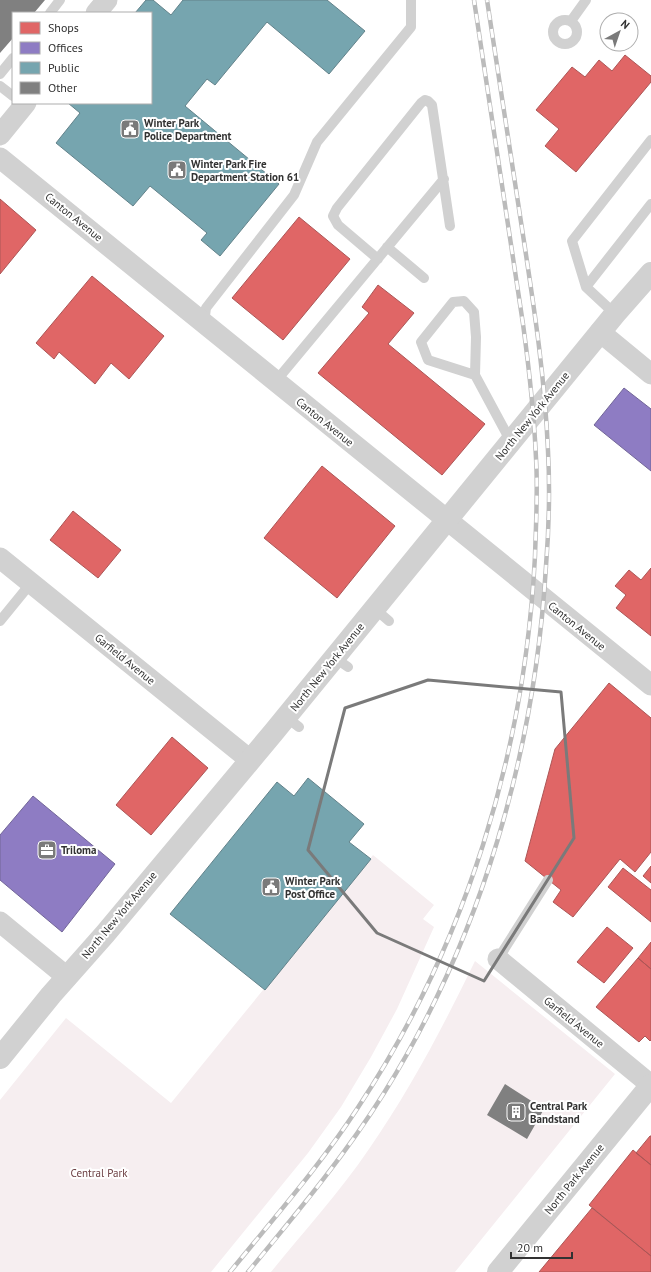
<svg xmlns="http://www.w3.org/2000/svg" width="651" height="1272" viewBox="0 0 651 1272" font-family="'PT Sans',sans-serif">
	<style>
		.green { fill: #f6eef0 }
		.shops { fill: #e06666; stroke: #ac5656 }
		.offices { fill: #8e7cc3; stroke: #726698 }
		.public { fill: #76a5af; stroke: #62828a }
		.building { fill: #808080 }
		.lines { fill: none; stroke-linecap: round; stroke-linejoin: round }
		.service { stroke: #d1d1d1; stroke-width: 10 }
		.minor { stroke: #d1d1d1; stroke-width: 21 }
		.tertiary { stroke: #d1d1d1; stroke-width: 22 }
		.rail-casing { stroke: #bbb; stroke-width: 4.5 }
		.rail { stroke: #fff; stroke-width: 3; stroke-dasharray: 9; stroke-linecap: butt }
		.marked { fill: none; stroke: #7a7a7a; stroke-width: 3; stroke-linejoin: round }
		.labels { text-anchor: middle; stroke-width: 4; stroke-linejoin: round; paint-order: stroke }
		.poi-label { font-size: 11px; font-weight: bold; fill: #323232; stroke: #fff; text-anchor: start }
		.street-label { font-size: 11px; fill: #323232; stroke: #fff }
		.park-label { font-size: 11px; fill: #6d4044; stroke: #fff }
	</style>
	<rect width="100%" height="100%" fill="#fff"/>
	<path class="green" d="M 373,855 L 434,905 L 423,919 L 434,927 L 397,1009 L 371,1057 L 341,1107 L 308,1153 L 211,1272 L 0,1272 L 0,1100 L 66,1018 L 171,1103 Z
		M 475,961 L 615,1074 L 455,1272 L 271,1272 C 304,1231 340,1192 369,1149 C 410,1090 444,1025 475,961 Z"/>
	<path class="shops" d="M 625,55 L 651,76 L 651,82 L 576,172 L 545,146 L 559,129 L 536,110 L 572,67 L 585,77 L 599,60 L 612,71 Z
		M 0,199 L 36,230 L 0,274 Z
		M 299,217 L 350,259 L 283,340 L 232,298 Z
		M 92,276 L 164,336 L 129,379 L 111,363 L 95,384 L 59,352 L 54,359 L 36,343 Z
		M 378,285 L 414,313 L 388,344 L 485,424 L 442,475 L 318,373 L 369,313 L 362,307 Z
		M 322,466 L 395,526 L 337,598 L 264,538 Z
		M 73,511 L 121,550 L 98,578 L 50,540 Z
		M 651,568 L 651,636 L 616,608 L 626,595 L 615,586 L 629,570 L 641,580 Z
		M 609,683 L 651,718 L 651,852 L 635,872 L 620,859 L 573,917 L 553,902 L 561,890 L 525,861 L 555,749 Z
		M 172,737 L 208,768 L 151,835 L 116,805 Z
		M 651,866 L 651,883 L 643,876 Z
		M 623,868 L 651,890 L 651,922 L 608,887 Z
		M 607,927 L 633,948 L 604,983 L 577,962 Z
		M 651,942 L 651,969 L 638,958 Z
		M 638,958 L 651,969 L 651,1040 L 650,1041 L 645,1036 L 639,1042 L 596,1007 Z
		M 650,1136 L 651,1136 L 651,1165 L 636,1153 Z
		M 633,1150 L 651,1165 L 651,1256 L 589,1205 Z
		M 592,1208 L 651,1256 L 651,1272 L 539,1272 Z"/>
	<path class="offices" d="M 624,388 L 651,409 L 651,471 L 594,425 Z
		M 33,796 L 115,864 L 62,932 L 0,880 L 0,835 Z"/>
	<path class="public" d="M 146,0 L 153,0 L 171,15 L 183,0 L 327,0 L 365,31 L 329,74 L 267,22 L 215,85 L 207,79 L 185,106 L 279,184 L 220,256 L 201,240 L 207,233 L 150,186 L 133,206 L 56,143 L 80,113 L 68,103 L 151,103 L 151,13 L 135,13 Z
		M 308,778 L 364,824 L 349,842 L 371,859 L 265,990 L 170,914 L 277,782 L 294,796 Z"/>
	<path class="building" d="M 0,0 L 45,0 L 34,13 L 13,13 L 13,38 L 0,53 Z
		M 505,1084 L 544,1109 L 527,1139 L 487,1115 Z"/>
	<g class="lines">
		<path class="service" d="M 50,13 L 60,0
			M553 32a12 12 0 1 1 24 0a12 12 0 1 1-24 0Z
			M 571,21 L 586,0
			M 0,74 L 13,58
			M 0,86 L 13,96
			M 387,247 L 424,278
			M 378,259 L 338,225 L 333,216 L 337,208 L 421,103 L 425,100 L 428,101 L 432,105 L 450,226
			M 586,287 L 651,204
			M 615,314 L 586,287 L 572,241 L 651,140
			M 204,323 L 206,308 L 294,195 L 317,142 L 411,27 L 411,0
			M 475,375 L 428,360 L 421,342 L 453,302 L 464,301 L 474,312 L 476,337 L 475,375 L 511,442
			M 276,381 L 444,179
			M 375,609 L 389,621
			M 0,621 L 31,583
			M 335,658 L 348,667
			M 286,717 L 299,727
			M 498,959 L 548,880"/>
		<path class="minor" d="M 96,13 L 107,0
			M 0,135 L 26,103
			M 0,158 L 651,685
			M 600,332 L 651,374
			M 0,558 L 250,760
			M 0,922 L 67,977
			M 498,959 L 651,1085"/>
		<path class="tertiary" d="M 0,1058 L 51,995 L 105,934 L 273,733 L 615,314 L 651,273
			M 498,1272 L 651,1085"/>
		<defs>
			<path id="rail" d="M 230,1272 C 273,1219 319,1167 357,1109 C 466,945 525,752 535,556 C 536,523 538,490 536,458 C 534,413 529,368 523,324 L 474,0
				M 248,1272 C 296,1214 344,1157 384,1093 C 482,936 535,751 546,566 C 549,528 550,489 548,451 C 545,378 534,307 523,235 C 511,157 499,78 487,0"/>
		</defs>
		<use href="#rail" class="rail-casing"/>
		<use href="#rail" class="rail"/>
	</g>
	<path class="marked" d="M 428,680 L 561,692 L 574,838 L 484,981 L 377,933 L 308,850 L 345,708 Z"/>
	<defs>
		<symbol id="civic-square" viewBox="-11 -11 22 22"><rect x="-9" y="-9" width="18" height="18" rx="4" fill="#7a7a7a" stroke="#fff"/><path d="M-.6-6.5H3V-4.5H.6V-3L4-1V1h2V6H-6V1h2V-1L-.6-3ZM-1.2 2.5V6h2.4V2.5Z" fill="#fff"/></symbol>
		<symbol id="office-square" viewBox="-11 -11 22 22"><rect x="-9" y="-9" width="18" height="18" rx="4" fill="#7a7a7a" stroke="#fff"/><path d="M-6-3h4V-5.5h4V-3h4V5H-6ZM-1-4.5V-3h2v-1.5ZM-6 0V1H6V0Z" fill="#fff"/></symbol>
		<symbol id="building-square" viewBox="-11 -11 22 22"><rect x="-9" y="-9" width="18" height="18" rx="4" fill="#7a7a7a" stroke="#fff"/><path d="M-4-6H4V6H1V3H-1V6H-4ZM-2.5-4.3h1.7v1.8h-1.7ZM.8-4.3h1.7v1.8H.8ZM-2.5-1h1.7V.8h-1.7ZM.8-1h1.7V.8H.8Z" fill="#fff"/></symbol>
	</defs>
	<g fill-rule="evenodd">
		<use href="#civic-square" x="119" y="118" width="22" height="22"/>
		<use href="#civic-square" x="166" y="159" width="22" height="22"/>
		<use href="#office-square" x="36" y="839" width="22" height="22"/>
		<use href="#civic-square" x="260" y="876" width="22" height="22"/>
		<use href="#building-square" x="505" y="1101" width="22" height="22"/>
	</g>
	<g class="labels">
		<g class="poi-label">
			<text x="144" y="127">Winter Park<tspan x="144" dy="13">Police Department</tspan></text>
			<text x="191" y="168">Winter Park Fire<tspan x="191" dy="13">Department Station 61</tspan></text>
			<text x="61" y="854">Triloma</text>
			<text x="285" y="885">Winter Park<tspan x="285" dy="13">Post Office</tspan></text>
			<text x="530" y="1110">Central Park<tspan x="530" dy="13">Bandstand</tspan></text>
		</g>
		<g class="street-label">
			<text transform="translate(74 217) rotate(39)" y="4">Canton Avenue</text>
			<text transform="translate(532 416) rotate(-51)" y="4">North New York Avenue</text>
			<text transform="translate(325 422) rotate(39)" y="4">Canton Avenue</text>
			<text transform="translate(577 626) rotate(39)" y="4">Canton Avenue</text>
			<text transform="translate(125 659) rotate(39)" y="4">Garfield Avenue</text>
			<text transform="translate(327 667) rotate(-51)" y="4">North New York Avenue</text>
			<text transform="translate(119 915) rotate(-50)" y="4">North New York Avenue</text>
			<text transform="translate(574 1022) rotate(39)" y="4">Garfield Avenue</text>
			<text transform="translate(574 1179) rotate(-51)" y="4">North Park Avenue</text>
		</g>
		<g class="park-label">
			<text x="99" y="1177">Central Park</text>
		</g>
	</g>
	<rect x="12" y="12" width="140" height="92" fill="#ffffff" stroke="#adadad"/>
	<rect x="20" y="22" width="20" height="12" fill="#e06666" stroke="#adadad"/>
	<text x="48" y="32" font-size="12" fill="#323232">Shops</text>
	<rect x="20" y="42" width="20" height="12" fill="#8e7cc3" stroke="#adadad"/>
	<text x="48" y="52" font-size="12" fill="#323232">Offices</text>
	<rect x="20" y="62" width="20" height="12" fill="#76a5af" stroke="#adadad"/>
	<text x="48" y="72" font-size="12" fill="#323232">Public</text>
	<rect x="20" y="82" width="20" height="12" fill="#808080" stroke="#adadad"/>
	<text x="48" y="92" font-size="12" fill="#323232">Other</text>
	<g transform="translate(619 32) rotate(40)"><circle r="19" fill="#ffffff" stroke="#adadad"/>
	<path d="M0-3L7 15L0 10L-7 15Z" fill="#7a7a7a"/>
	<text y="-6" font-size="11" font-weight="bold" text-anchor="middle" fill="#323232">N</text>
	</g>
	<path d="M511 1252v6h61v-6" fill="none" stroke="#323232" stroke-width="2"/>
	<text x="517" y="1252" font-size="12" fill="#323232" stroke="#ffffff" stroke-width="3" paint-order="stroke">20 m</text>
</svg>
